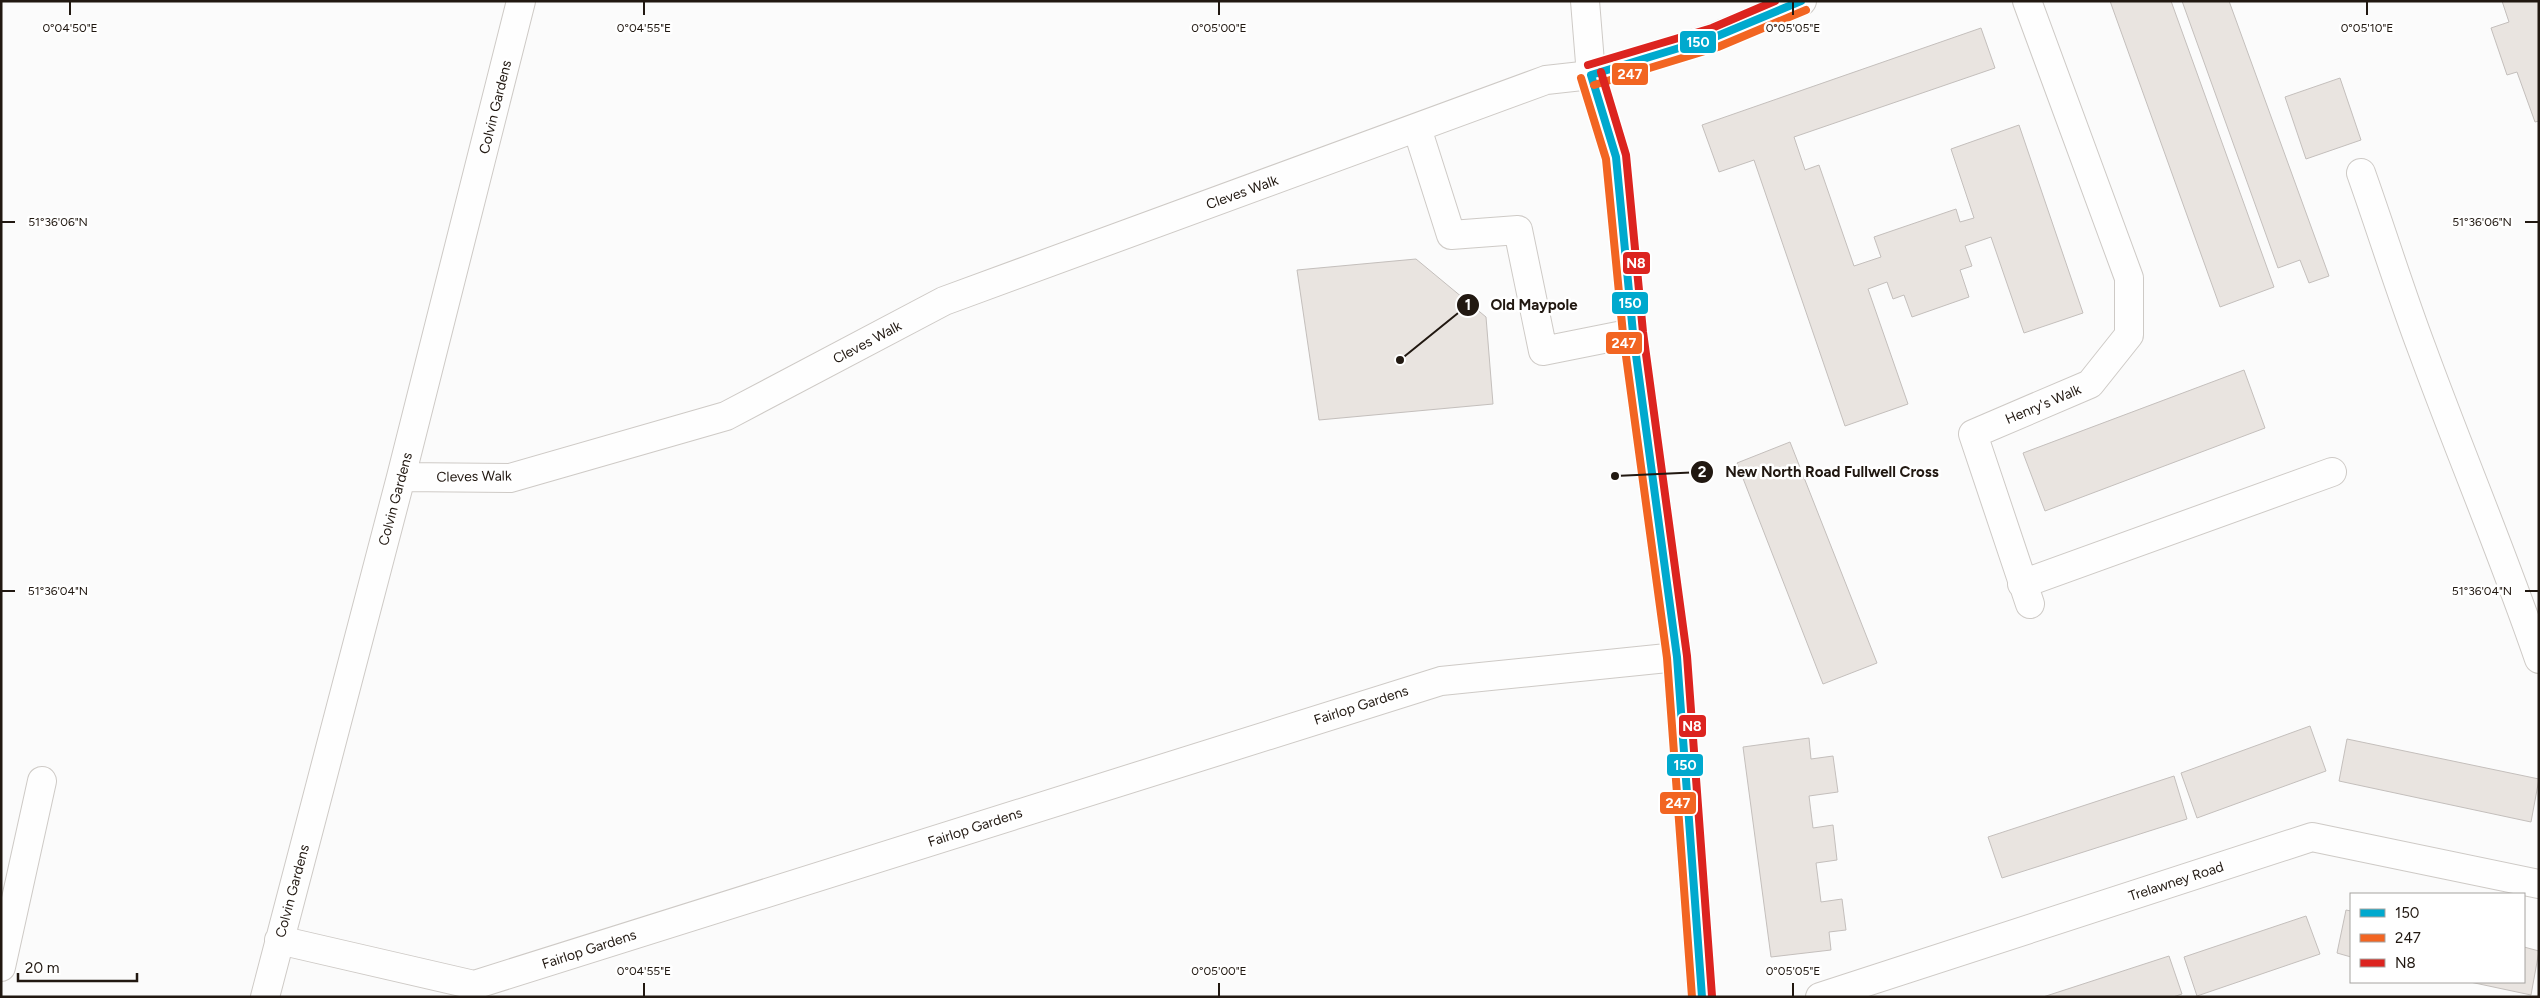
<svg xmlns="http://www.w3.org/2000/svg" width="2540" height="998" viewBox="0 0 2540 998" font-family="Figtree,sans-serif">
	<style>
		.building { fill: #e9e4e0; stroke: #c4bfbc }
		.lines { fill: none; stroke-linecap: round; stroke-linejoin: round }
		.minor-casing { stroke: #cecac6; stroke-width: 30 }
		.major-casing { stroke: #cecac6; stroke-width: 30 }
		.minor { stroke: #fefefe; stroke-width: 28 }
		.major { stroke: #fefefe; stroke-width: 28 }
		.bus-1-casing { stroke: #fff; stroke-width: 11 }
		.bus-2-casing { stroke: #fff; stroke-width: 11 }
		.bus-3-casing { stroke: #fff; stroke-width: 11 }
		.bus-1 { stroke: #00a9ce; stroke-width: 8 }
		.bus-2 { stroke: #f26522; stroke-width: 8 }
		.bus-3 { stroke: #dc241f; stroke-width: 8 }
		.ticks { fill: none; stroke: #211811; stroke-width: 2 }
		.labels { text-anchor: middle; stroke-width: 5; stroke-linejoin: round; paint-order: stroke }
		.street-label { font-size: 14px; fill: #211811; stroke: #fff }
		.ticks-label { font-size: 12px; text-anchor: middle; fill: #211811; stroke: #fff; stroke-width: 5; stroke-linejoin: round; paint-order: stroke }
		.leader { fill: none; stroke: #211811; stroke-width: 2 }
		.callout-dot { fill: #211811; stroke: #fff; stroke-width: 2 }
		.mark-label { font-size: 15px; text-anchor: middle; font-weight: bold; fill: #fff }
		.callout-label { font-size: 15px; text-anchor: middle; font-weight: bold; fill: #211811; stroke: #fff; stroke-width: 5; stroke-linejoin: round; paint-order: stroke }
		.line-badge { stroke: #fff; stroke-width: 2 }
		.badge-label { font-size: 14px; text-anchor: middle; font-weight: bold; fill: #fff }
	</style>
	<rect width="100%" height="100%" fill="#fbfbfb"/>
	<path class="building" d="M 2110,1 L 2171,1 L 2274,287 L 2220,307 Z
		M 2182,1 L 2229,1 L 2329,276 L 2309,283 L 2300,260 L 2278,268 Z
		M 2502,1 L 2539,1 L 2539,121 L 2535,122 L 2517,72 L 2507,75 L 2491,28 L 2509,22 Z
		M 1981,28 L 1995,68 L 1794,137 L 1805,170 L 1819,165 L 1854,266 L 1881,257 L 1874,237 L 1956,209 L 1960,222 L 1974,218 L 1951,149 L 2019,125 L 2083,313 L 2024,333 L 1991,237 L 1965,246 L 1972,266 L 1960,270 L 1969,297 L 1912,317 L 1904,295 L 1893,299 L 1887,282 L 1868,289 L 1908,404 L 1845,426 L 1754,160 L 1719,172 L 1702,125 Z
		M 2340,78 L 2361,140 L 2306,159 L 2285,97 Z
		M 1416,259 L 1486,317 L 1493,404 L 1319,420 L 1297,270 Z
		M 2244,370 L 2265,428 L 2045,511 L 2023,453 Z
		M 1790,442 L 1877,663 L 1823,684 L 1737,463 Z
		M 2310,726 L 2326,771 L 2197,818 L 2181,773 Z
		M 1809,738 L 1811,759 L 1833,756 L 1838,792 L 1809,796 L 1813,828 L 1833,825 L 1837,860 L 1816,863 L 1821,902 L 1842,899 L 1846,930 L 1829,932 L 1831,950 L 1771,957 L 1743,747 Z
		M 2347,739 L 2539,779 L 2531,822 L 2339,781 Z
		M 2174,776 L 2187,819 L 2002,878 L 1988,837 Z
		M 2346,910 L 2351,911 L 2351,957 L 2337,953 Z
		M 2306,916 L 2320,954 L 2197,996 L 2184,957 Z
		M 2524,947 L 2539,951 L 2531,995 L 2470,982 L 2524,982 Z
		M 2169,956 L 2182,994 L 2173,997 L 2043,997 Z"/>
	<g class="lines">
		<defs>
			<path id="minor" d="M 2027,1 L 2129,278 L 2129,335 L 2090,384 L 1973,434 L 2030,604
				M 1417,128 L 1451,235 L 1518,230 L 1543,351 L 1633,333
				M 2361,173 C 2382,232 2400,291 2422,349 C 2460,453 2503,554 2539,659
				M 401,477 L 510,478 L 726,416 L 944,301 L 1546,80 L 1591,75 L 1715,37 L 1802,1
				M 2022,584 L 2332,472
				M 279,940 L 474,985 L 1441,681 L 1677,657
				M 1,967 L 42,781
				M 265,997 L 401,477 L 521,1
				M 1820,997 L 2312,837 L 2539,884"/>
			<path id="major" d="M 1585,1 L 1591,75 L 1616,157 L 1633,333 L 1677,657 L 1702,997"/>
		</defs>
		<use href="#minor" class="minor-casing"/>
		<use href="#major" class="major-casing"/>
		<use href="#minor" class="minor"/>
		<use href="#major" class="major"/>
		<defs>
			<path id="bus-1" d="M 1591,75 L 1616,157 L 1633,333 L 1677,657 L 1702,997
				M 1591,75 L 1715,37 L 1801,1"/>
			<path id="bus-2" d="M 1581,78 L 1606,159 L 1623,334 L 1667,658 L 1692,997
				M 1594,85 L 1718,47 L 1806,10"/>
			<path id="bus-3" d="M 1588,65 L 1712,28 L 1775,1
				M 1601,72 L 1626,155 L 1643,332 L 1687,656 L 1712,996"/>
		</defs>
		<use href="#bus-1" class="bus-1-casing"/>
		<use href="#bus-2" class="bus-2-casing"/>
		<use href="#bus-3" class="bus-3-casing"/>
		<use href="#bus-1" class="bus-1"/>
		<use href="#bus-2" class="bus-2"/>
		<use href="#bus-3" class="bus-3"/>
	</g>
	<path class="ticks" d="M 70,2 L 70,15M 644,2 L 644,15M 1219,2 L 1219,15M 1793,2 L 1793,15M 2367,2 L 2367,15M 2,222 L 15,222M 2525,222 L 2538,222M 2,591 L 15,591M 2525,591 L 2538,591M 644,983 L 644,996M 1219,983 L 1219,996M 1793,983 L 1793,996"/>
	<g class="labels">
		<g class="street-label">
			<text transform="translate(495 107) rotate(-76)" y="5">Colvin Gardens</text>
			<text transform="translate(1242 192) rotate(-20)" y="5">Cleves Walk</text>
			<text transform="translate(867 342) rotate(-28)" y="5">Cleves Walk</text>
			<text transform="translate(2043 404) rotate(-23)" y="5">Henry's Walk</text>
			<text transform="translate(474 476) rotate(-1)" y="5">Cleves Walk</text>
			<text transform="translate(395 499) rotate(-75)" y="5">Colvin Gardens</text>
			<text transform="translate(1361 705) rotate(-18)" y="5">Fairlop Gardens</text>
			<text transform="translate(975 827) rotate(-18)" y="5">Fairlop Gardens</text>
			<text transform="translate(2176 881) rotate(-18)" y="5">Trelawney Road</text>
			<text transform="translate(292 891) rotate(-75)" y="5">Colvin Gardens</text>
			<text transform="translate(589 949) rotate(-18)" y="5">Fairlop Gardens</text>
		</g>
	</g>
	<g class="ticks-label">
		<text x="70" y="32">0°04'50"E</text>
		<text x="644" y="32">0°04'55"E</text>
		<text x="1219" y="32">0°05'00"E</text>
		<text x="1793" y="32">0°05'05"E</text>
		<text x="2367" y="32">0°05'10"E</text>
		<text x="58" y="226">51°36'06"N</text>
		<text x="2482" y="226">51°36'06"N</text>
		<text x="58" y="595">51°36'04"N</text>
		<text x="2482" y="595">51°36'04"N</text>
		<text x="644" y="975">0°04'55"E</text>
		<text x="1219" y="975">0°05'00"E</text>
		<text x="1793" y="975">0°05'05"E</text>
	</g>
	<path class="leader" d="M1400 360L1468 305M1615 476L1702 472"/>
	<g class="callout-dot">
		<circle cx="1400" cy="360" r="5"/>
		<circle cx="1615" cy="476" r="5"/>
		<circle cx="1468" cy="305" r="12"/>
		<circle cx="1702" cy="472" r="12"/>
	</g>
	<g class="mark-label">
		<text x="1468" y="310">1</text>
		<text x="1702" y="477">2</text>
	</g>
	<g class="callout-label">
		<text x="1534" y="310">Old Maypole</text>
		<text x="1832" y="477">New North Road Fullwell Cross</text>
	</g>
	<g class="line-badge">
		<rect x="1679" y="30" width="38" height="24" rx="5" fill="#00a9ce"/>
		<rect x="1611" y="62" width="38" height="24" rx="5" fill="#f26522"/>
		<rect x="1622" y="251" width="29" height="24" rx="5" fill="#dc241f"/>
		<rect x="1611" y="291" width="38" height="24" rx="5" fill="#00a9ce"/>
		<rect x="1605" y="331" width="38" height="24" rx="5" fill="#f26522"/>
		<rect x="1678" y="714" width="29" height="24" rx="5" fill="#dc241f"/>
		<rect x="1666" y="753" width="38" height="24" rx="5" fill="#00a9ce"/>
		<rect x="1659" y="791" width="38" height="24" rx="5" fill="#f26522"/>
	</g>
	<g class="badge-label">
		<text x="1698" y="47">150</text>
		<text x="1630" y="79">247</text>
		<text x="1636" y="268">N8</text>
		<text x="1630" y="308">150</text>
		<text x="1624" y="348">247</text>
		<text x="1692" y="731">N8</text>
		<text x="1685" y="770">150</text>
		<text x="1678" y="808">247</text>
	</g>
	<rect width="2540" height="998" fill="none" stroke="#211811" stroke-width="5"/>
	<rect x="2350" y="893" width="175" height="90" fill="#ffffff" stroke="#a6a3a0"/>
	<rect x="2360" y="909" width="25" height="8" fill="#00a9ce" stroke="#a6a3a0"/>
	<text x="2395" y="918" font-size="15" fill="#211811">150</text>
	<rect x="2360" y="934" width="25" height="8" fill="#f26522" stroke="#a6a3a0"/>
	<text x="2395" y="943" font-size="15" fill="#211811">247</text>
	<rect x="2360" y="959" width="25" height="8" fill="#dc241f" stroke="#a6a3a0"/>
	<text x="2395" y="968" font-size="15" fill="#211811">N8</text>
	<path d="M18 973v8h119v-8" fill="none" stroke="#211811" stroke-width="2.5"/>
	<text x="25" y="973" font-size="15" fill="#211811" stroke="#ffffff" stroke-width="4" paint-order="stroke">20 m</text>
</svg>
